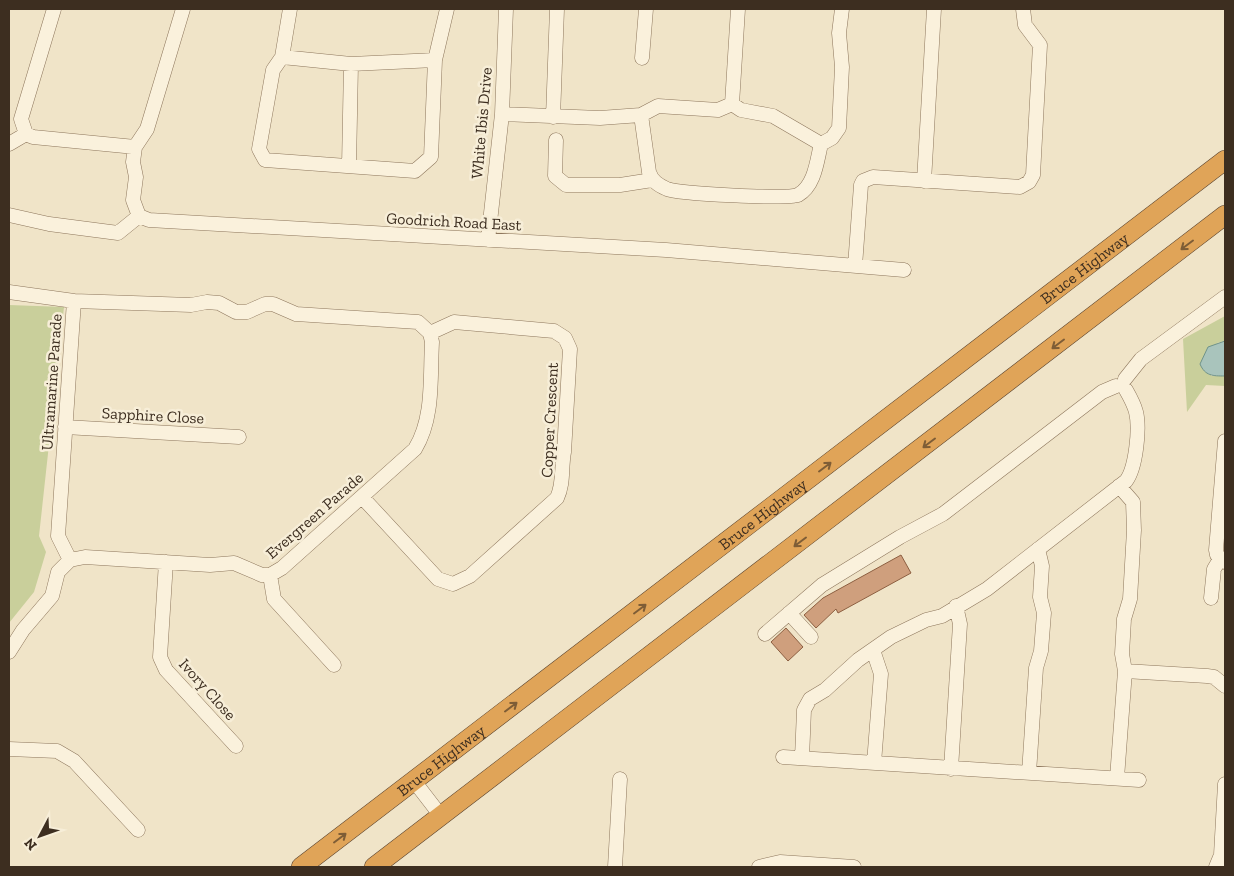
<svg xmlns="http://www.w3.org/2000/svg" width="1234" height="876" viewBox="0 0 1234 876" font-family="'Zilla Slab',serif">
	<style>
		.green { fill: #c9cf9b }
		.water { fill: #a9c4bc; stroke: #6f938a }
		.building { fill: #cf9f7d; stroke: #8d5f41 }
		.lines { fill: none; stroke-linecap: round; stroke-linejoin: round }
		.minor-casing { stroke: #8d765c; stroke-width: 15 }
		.highway-casing { stroke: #5b4430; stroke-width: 20 }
		.minor { stroke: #faf1dc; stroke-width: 14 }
		.highway { stroke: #e0a458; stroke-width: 19 }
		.oneway { stroke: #7e5d36 }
		.labels { text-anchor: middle; stroke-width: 5; stroke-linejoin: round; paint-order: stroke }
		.street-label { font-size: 16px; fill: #3d2e20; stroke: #f7eed8 }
	</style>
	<rect width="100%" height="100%" fill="#f0e4c8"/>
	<path class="green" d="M 9,305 L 64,307 L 39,536 L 46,552 L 34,592 L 9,623 Z
		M 1225,316 L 1225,341 L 1217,343 L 1211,376 L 1225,376 L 1225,386 L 1206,385 L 1187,412 L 1183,339 Z"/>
	<path class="water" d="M 1225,341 L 1225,376 C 1213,376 1205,376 1200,364 L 1208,347 Z"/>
	<path class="building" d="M 901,555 L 911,573 L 838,613 L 836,609 L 816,628 L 804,615 L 823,598 Z
		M 786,628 L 803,647 L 788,661 L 771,642 Z"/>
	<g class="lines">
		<defs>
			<path id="minor" d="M 54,9 L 21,119 L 26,134 L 33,137 L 135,147
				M 290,9 L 282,57 L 273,70 L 259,149 L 265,160 L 415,171 L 431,157 L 435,60 L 447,9
				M 282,57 L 351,64 L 435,60
				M 642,58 L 646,9
				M 732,104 L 738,9
				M 502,114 L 600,118 L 641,115 L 658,106 L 718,110 L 732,104 L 741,110 L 773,116 L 821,144 C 817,160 815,186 798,195 C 787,199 679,194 667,189 C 658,185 652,181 649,172 L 641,115
				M 553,117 L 557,9
				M 556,140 L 555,176 L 566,185 L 620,185 L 652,180
				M 9,144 L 26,134
				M 821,144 L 832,138 L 839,128 L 842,67 L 839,33 L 842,9
				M 349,166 L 351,64
				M 924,181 L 934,9
				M 9,215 L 49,224 L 118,233 L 139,216
				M 139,216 L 149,220 L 666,250 L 904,270
				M 139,216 L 133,200 L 136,177 L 133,162 L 135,147 L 147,129 L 183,9
				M 488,240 L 502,114 L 506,9
				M 855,266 L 861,185 L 863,181 L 873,177 L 1020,187 L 1029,182 L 1033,175 L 1040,45 L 1025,25 L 1023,9
				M 9,292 L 74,301
				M 1125,379 L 1141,359 L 1225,297
				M 65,427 L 239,437
				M 1225,441 L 1216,550 L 1217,555 L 1225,562
				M 362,497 L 438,579 L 453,584 L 470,576 L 557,498 C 564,483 561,468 564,452 L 570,349 L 565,338 L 554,331 L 454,322 L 430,333
				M 70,560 L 58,536 L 74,301 L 191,305 L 207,302 L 219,303 L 236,312 L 247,312 L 265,304 L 273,304 L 296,314 L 418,322 L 430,333
				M 166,562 L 160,657 L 166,670 L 236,746
				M 270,575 L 274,599 L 334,665
				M 1211,598 L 1214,569 L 1220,559
				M 789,613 L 811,637
				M 765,634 L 822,585 L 900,537 L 943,514 L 1102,392 L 1116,386
				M 873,650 L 881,674 L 874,763
				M 9,652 L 23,630 L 52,596 L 58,572 L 70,560 L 85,557 L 210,565 L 234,563 L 262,575 L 270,575 L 282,568 L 415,449 C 434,418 430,378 432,342 L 430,333
				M 1125,671 L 1207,676 L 1214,677 L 1225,686
				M 9,749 L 57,751 L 74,761 L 138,830
				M 783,757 L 1139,780
				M 802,758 L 804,710 L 810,699 L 825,690 L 858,660 L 891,637 L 926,620 L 942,616 L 987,589 L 1126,481 C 1136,468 1140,428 1136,412 C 1134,404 1130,397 1126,390
				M 951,769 L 960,624 L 956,606
				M 1029,773 L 1036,668 L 1041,651 L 1044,613 L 1040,597 L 1042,566 L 1038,549
				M 1117,778 L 1125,671 L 1122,654 L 1124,619 L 1130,599 L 1134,530 L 1133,502 L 1119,486
				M 414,781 L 441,816
				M 615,867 L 620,779
				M 759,867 L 780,862 L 854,867
				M 1216,867 L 1221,855 L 1225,784"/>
			<g id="highway">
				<path id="s1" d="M 301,867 L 1225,160"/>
				<path d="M 374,867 L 1225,215"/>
			</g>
		</defs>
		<use href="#minor" class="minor-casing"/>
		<use href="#highway" class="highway-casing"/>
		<use href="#minor" class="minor"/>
		<use href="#highway" class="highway"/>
	</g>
	<defs><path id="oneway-shaft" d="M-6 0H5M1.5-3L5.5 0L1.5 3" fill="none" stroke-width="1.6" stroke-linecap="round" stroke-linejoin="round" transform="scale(1.25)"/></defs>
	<g class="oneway">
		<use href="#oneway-shaft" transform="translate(1187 245) rotate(143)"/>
		<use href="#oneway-shaft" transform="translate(1058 344) rotate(143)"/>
		<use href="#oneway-shaft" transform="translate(929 443) rotate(143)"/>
		<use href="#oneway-shaft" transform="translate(825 467) rotate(-37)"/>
		<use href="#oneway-shaft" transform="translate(800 542) rotate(143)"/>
		<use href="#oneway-shaft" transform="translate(640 609) rotate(-37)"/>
		<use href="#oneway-shaft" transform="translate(511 707) rotate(-37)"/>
		<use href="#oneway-shaft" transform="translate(340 838) rotate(-37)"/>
	</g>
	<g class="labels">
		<g class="street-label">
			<text transform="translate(481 123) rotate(-85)" y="6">White Ibis Drive</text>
			<text transform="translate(454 221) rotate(3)" y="6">Goodrich Road East</text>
			<text dy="6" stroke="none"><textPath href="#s1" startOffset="986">Bruce Highway</textPath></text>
			<text transform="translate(51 382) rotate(-86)" y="6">Ultramarine Parade</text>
			<text transform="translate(153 415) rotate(3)" y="6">Sapphire Close</text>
			<text transform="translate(549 420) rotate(-87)" y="6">Copper Crescent</text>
			<text dy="6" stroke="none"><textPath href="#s1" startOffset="581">Bruce Highway</textPath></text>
			<text transform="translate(314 515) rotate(-41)" y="6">Evergreen Parade</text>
			<text transform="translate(208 689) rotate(48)" y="6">Ivory Close</text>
			<text dy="6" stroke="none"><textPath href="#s1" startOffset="176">Bruce Highway</textPath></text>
		</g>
	</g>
	<rect width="1234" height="876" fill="none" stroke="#3d2e20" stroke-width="20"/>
	<g transform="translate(40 836) rotate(229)" stroke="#f7eed8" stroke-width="4" paint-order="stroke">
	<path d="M0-4L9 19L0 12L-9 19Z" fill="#3d2e20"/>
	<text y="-8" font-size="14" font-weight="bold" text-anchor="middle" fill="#3d2e20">N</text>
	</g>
</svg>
